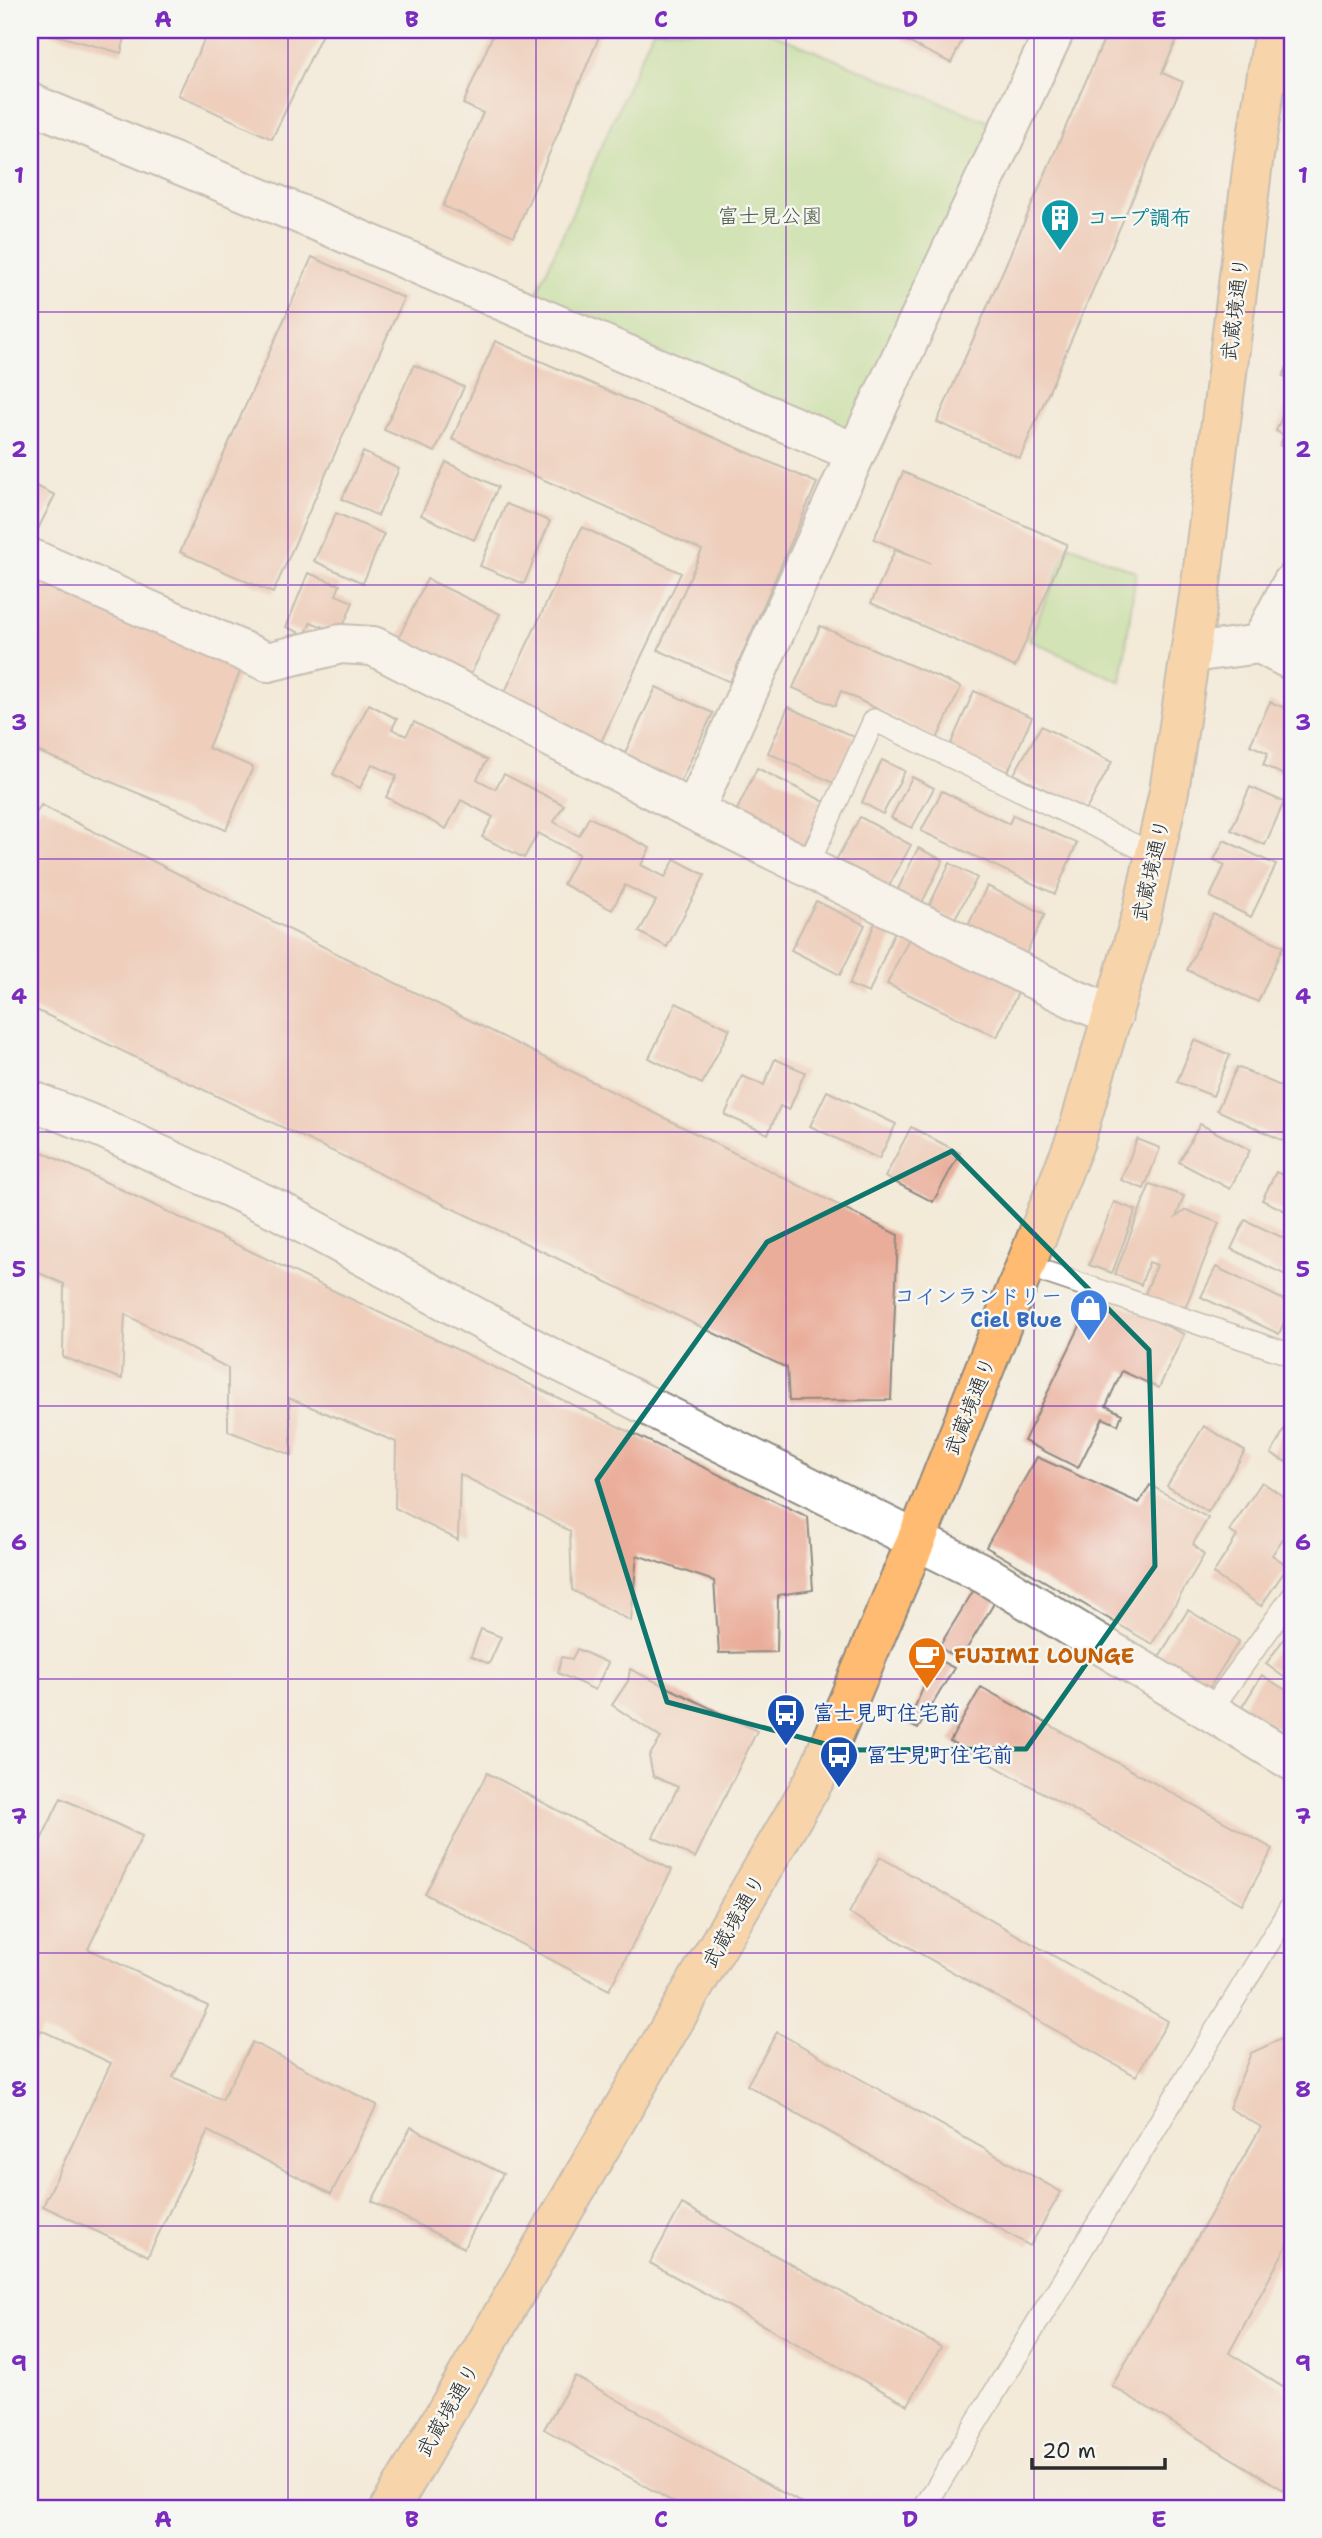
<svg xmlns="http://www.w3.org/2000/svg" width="1322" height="2538" viewBox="0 0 1322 2538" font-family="'Shantell Sans','Klee One',sans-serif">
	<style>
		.green { fill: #acdb89; stroke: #6c835a; stroke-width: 2 }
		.building { fill: #eaad9a }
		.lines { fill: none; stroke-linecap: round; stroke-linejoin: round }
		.service-casing { stroke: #8f8a82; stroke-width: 24 }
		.minor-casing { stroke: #8f8a82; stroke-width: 42 }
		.primary-casing { stroke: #8f8a82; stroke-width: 42 }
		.service { stroke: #fff; stroke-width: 21 }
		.minor { stroke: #fff; stroke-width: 38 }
		.primary { stroke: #ffbb71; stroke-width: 38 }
		.marked { fill: none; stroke: #0f766e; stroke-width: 5; stroke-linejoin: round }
		.grid { fill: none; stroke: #7b2cbf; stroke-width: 2; stroke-opacity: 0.55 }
		.labels { text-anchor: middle; stroke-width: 5; stroke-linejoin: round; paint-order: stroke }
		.park-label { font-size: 21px; fill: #4b5742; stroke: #f6f6f2 }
		.culture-label { font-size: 21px; font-weight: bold; fill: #0d838f; stroke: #f6f6f2; text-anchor: start }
		.street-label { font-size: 21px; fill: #2b2b2b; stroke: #f6f6f2 }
		.shop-label { font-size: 21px; font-weight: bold; fill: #366cbe; stroke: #f6f6f2; text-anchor: end }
		.food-label { font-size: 21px; font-weight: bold; fill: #c56008; stroke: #f6f6f2; text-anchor: start }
		.transit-label { font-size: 21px; font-weight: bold; fill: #164399; stroke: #f6f6f2; text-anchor: start }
		.neatline { fill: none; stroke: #7b2cbf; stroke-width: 2.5 }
		.grid-label { font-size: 23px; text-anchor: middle; font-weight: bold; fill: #7b2cbf }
	</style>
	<rect width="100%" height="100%" fill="#f6f6f2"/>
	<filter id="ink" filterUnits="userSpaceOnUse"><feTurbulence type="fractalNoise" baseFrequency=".0143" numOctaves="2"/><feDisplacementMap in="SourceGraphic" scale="14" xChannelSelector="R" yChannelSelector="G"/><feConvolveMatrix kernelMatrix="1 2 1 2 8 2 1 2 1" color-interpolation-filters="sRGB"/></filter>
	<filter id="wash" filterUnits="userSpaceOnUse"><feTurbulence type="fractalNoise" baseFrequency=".00686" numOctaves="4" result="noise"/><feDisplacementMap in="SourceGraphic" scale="28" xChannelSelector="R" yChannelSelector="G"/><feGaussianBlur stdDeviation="1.57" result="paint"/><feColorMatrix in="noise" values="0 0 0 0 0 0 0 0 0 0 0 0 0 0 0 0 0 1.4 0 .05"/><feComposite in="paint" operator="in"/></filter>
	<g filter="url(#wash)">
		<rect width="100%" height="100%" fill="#f3ead8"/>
		<path class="green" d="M 653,30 L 763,30 L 994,124 L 859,442 L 535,297 Z
			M 1069,545 L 1136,572 L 1121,682 L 1029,640 Z"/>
		<g id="blocks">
			<path class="building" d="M 49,30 L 127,30 L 121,53 L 48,33 Z
				M 209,30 L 324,30 L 272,139 L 178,95 Z
				M 495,30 L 602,30 L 514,236 L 443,206 L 483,113 L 463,104 Z
				M 883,30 L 967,30 L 951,63 Z
				M 1108,30 L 1181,30 L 1162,73 L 1183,82 L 1020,458 L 937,422 Z
				M 312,257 L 404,298 L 273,593 L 180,552 Z
				M 495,341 L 817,483 L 730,682 L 658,650 L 702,550 L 452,439 Z
				M 1292,356 L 1292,380 L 1283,376 Z
				M 414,365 L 464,387 L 435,452 L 384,430 Z
				M 1292,393 L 1292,450 L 1280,445 L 1284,435 L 1276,431 Z
				M 363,452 L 399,469 L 378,516 L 342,499 Z
				M 446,462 L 498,487 L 474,540 L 421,515 Z
				M 903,472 L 1067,544 L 1015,667 L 871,603 L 895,550 L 930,563 L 874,539 Z
				M 30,483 L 55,495 L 32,541 L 30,539 Z
				M 506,504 L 550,521 L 524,584 L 480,566 Z
				M 336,513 L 384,534 L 363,583 L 314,561 Z
				M 582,527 L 681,573 L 600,744 L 502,698 Z
				M 308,573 L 340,585 L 336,595 L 353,602 L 340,634 L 311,622 L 305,635 L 286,627 Z
				M 30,576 L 243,665 L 208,748 L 253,767 L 226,830 L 30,748 Z
				M 427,579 L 500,614 L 469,678 L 396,643 Z
				M 820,626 L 961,687 L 937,739 L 841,691 L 835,706 L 793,688 Z
				M 656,687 L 713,713 L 679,785 L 622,759 Z
				M 974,691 L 1032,717 L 1006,776 L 948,750 Z
				M 1270,702 L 1292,711 L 1292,779 L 1263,765 L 1268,753 L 1250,745 Z
				M 369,704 L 397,719 L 392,729 L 406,736 L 414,722 L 487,760 L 477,779 L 495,789 L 504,774 L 564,805 L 554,822 L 579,836 L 589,817 L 650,848 L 641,865 L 665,877 L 675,859 L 705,875 L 667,947 L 639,932 L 656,901 L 625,885 L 612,910 L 563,884 L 579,854 L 538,833 L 524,858 L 482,837 L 493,817 L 461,800 L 446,829 L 386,797 L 397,776 L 372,764 L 360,788 L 333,774 Z
				M 788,707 L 859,739 L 838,785 L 768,753 Z
				M 1041,726 L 1112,762 L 1086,810 L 1014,774 Z
				M 882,760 L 905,771 L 883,814 L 862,802 Z
				M 757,768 L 825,802 L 803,847 L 735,814 Z
				M 912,777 L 934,788 L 912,828 L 891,818 Z
				M 1250,787 L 1284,802 L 1265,845 L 1231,830 Z
				M 942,791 L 1009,824 L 1013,815 L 1077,843 L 1055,894 L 921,831 Z
				M 41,805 L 898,1235 L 891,1400 L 789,1401 L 787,1368 L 30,1007 L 30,823 Z
				M 860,817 L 911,845 L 888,888 L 836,860 Z
				M 1224,840 L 1276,865 L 1251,917 L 1210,897 L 1225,865 L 1214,860 Z
				M 918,848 L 943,860 L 921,905 L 896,893 Z
				M 950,863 L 977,878 L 954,920 L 928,908 Z
				M 987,886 L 1045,914 L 1022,962 L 964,934 Z
				M 816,901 L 865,925 L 840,975 L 791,950 Z
				M 1213,914 L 1283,946 L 1258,1002 L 1187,970 Z
				M 875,923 L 895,931 L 869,993 L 849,985 Z
				M 912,932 L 1022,984 L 997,1037 L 887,984 Z
				M 676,1003 L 730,1029 L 702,1084 L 649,1058 Z
				M 1194,1040 L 1230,1055 L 1213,1096 L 1177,1082 Z
				M 775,1059 L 805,1072 L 789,1110 L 780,1106 L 768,1134 L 725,1115 L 742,1076 L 764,1085 Z
				M 1237,1067 L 1292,1091 L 1290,1144 L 1217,1110 Z
				M 827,1091 L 896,1124 L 879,1159 L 810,1126 Z
				M 1200,1124 L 1250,1150 L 1230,1189 L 1179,1162 Z
				M 911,1127 L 960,1153 L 933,1202 L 885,1177 Z
				M 1137,1139 L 1160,1148 L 1144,1189 L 1121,1180 Z
				M 30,1146 L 808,1517 L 813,1590 L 778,1595 L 777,1652 L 719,1653 L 714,1581 L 637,1555 L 631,1621 L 572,1590 L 570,1531 L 460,1474 L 458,1540 L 395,1508 L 396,1442 L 289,1398 L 292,1455 L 228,1431 L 228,1368 L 125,1314 L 122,1379 L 63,1357 L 64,1284 L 30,1269 Z
				M 1276,1172 L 1292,1179 L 1292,1214 L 1262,1200 Z
				M 1150,1184 L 1184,1196 L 1176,1217 L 1186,1210 L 1219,1223 L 1184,1311 L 1144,1296 L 1157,1265 L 1149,1262 L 1141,1285 L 1115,1274 Z
				M 1114,1202 L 1136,1210 L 1112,1273 L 1089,1265 Z
				M 1245,1220 L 1292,1242 L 1292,1278 L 1231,1249 Z
				M 1216,1267 L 1292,1304 L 1279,1334 L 1201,1297 Z
				M 1096,1293 L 1184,1334 L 1159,1388 L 1122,1371 L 1106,1406 L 1122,1414 L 1118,1425 L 1103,1418 L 1078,1468 L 1024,1441 Z
				M 1292,1415 L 1292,1465 L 1271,1454 Z
				M 1204,1426 L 1245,1451 L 1208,1512 L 1167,1486 Z
				M 1037,1457 L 1139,1503 L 1150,1485 L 1208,1518 L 1193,1544 L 1204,1555 L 1152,1644 L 986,1547 Z
				M 1262,1482 L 1292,1502 L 1292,1525 L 1272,1555 L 1288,1566 L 1261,1606 L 1213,1574 L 1237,1536 L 1229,1531 Z
				M 975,1588 L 996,1600 L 960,1660 L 939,1647 Z
				M 1188,1610 L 1239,1641 L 1208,1690 L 1157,1660 Z
				M 481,1629 L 501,1637 L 489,1664 L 471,1656 Z
				M 1288,1633 L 1292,1636 L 1292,1683 L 1266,1664 Z
				M 577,1649 L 608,1663 L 595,1690 L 558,1673 L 561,1657 L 572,1659 Z
				M 935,1658 L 954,1668 L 918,1729 L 908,1724 Z
				M 630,1669 L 757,1731 L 695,1858 L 653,1837 L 678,1787 L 653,1776 L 649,1756 L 661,1738 L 612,1705 L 628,1681 Z
				M 1262,1675 L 1292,1694 L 1292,1737 L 1242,1707 Z
				M 981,1687 L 1273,1849 L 1242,1904 L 950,1741 Z
				M 487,1773 L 672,1870 L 609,1990 L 425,1894 Z
				M 61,1798 L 142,1836 L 88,1949 L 208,2006 L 173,2077 L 222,2100 L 252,2042 L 377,2105 L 331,2194 L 208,2131 L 148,2256 L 43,2206 L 111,2063 L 41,2030 L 30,2053 L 30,1863 Z
				M 880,1857 L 1168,2021 L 1136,2076 L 849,1913 Z
				M 777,2032 L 1061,2192 L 1030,2246 L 747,2085 Z
				M 1292,2034 L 1292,2236 L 1229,2353 L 1292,2393 L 1292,2495 L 1112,2386 L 1261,2127 L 1229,2108 L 1251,2053 Z
				M 411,2127 L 503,2174 L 464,2248 L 372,2201 Z
				M 682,2204 L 941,2347 L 908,2405 L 650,2263 Z
				M 575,2376 L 810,2508 L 684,2508 L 544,2429 Z"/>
		</g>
	</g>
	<g filter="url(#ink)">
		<use href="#blocks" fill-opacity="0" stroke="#8f8a82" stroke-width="2"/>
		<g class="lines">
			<defs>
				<path id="service" d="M 808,865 L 874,720 L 1155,855
					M 1027,1266 L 1292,1355
					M 1209,1712 L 1292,1597
					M 924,2508 L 1292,1905"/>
				<path id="minor" d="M 30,103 L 326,225 L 856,453
					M 30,558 L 268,662 L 341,644 L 373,646 L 694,811 L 1072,998 L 1113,1015
					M 1260,644 L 1292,661
					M 1191,653 L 1260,644 L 1292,583
					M 694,811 L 856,453 L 1055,30
					M 30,1100 L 104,1129 L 280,1211 L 544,1354 L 986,1575 L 1292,1761"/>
				<path id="primary" d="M 390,2508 L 815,1779 L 916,1541 L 1075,1141 L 1141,917 L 1169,791 L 1202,576 L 1253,162 L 1274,30"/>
			</defs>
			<use href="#service" class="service-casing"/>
			<use href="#minor" class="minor-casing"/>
			<use href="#primary" class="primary-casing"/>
			<use href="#service" class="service"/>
			<use href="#minor" class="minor"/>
			<use href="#primary" class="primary"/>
		</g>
	</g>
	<path d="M0 0H1322V2538H0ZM 952,1151 L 1149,1350 L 1155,1566 L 1026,1749 L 848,1750 L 667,1702 L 597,1480 L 767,1242 Z" fill="#f3ead8" fill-opacity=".55" fill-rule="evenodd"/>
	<path class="marked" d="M 952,1151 L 1149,1350 L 1155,1566 L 1026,1749 L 848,1750 L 667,1702 L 597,1480 L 767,1242 Z"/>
	<path class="grid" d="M 288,30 L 288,2508M 536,30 L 536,2508M 786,30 L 786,2508M 1034,30 L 1034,2508M 30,312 L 1292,312M 30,585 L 1292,585M 30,859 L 1292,859M 30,1132 L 1292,1132M 30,1406 L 1292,1406M 30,1679 L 1292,1679M 30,1953 L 1292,1953M 30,2226 L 1292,2226"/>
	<defs>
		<symbol id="building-pin" viewBox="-11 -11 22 30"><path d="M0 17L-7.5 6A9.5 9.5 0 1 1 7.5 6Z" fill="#0f9aa8" stroke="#f6f6f2"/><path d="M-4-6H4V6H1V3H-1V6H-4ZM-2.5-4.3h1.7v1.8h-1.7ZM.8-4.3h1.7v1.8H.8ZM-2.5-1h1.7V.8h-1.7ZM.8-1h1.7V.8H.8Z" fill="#fff"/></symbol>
		<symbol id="shop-pin" viewBox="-11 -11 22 30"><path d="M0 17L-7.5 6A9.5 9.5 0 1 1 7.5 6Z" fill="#3f7fe0" stroke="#f6f6f2"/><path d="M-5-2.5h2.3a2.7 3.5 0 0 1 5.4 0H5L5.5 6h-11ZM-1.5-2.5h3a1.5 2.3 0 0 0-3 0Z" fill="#fff"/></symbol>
		<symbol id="cafe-pin" viewBox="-11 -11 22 30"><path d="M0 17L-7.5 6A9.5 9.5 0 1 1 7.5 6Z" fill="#e8710a" stroke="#f6f6f2"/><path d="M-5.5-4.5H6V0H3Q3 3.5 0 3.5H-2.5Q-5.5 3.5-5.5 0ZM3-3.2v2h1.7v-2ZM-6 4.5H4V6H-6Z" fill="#fff"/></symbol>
		<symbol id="bus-pin" viewBox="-11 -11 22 30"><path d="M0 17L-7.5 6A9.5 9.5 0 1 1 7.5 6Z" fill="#1a4fb4" stroke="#f6f6f2"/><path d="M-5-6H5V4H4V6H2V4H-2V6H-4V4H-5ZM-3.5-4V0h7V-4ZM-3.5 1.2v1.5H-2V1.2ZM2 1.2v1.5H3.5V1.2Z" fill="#fff"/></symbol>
	</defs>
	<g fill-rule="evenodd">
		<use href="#building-pin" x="1038" y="196" width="44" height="60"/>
		<use href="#shop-pin" x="1067" y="1286" width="44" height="60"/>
		<use href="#cafe-pin" x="905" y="1634" width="44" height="60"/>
		<use href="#bus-pin" x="764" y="1691" width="44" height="60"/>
		<use href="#bus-pin" x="817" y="1733" width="44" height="60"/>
	</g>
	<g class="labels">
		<g class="park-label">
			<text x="770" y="223">富士見公園</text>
		</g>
		<g class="culture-label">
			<text x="1087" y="225">コープ調布</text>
		</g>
		<g class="street-label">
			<text transform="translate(1235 309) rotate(-83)" y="7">武蔵境通り</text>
			<text transform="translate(1151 870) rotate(-77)" y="7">武蔵境通り</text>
			<text transform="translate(970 1406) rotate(-68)" y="7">武蔵境通り</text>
			<text transform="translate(734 1921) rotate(-60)" y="7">武蔵境通り</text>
			<text transform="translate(448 2410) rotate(-60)" y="7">武蔵境通り</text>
		</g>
		<g class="shop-label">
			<text x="1062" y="1303">コインランドリー<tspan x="1062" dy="24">Ciel Blue</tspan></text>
		</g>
		<g class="food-label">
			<text x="954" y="1663">FUJIMI LOUNGE</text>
		</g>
		<g class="transit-label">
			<text x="813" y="1720">富士見町住宅前</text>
			<text x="866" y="1762">冨士見町住宅前</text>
		</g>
	</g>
	<rect width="1322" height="2538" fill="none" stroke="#f6f6f2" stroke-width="77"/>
	<path d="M1032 2458v10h133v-10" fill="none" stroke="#2b2b2b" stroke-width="3.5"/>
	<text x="1042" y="2458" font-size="21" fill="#2b2b2b" stroke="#f6f6f2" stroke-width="5" paint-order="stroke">20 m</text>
	<rect x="38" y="38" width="1246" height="2462" class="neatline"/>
	<g class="grid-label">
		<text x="163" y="27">A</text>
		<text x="412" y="27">B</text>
		<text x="661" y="27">C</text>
		<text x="910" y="27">D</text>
		<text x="1159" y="27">E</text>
		<text x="19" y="183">1</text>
		<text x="1303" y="183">1</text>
		<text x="19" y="457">2</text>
		<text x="1303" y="457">2</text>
		<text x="19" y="730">3</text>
		<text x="1303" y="730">3</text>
		<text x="19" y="1004">4</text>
		<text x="1303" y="1004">4</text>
		<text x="19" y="1277">5</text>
		<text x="1303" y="1277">5</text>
		<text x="19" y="1550">6</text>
		<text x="1303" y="1550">6</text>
		<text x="19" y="1824">7</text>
		<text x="1303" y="1824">7</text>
		<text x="19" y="2097">8</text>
		<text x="1303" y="2097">8</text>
		<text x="19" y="2371">9</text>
		<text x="1303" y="2371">9</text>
		<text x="163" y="2527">A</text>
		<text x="412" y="2527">B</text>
		<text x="661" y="2527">C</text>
		<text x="910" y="2527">D</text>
		<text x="1159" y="2527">E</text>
	</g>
</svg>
